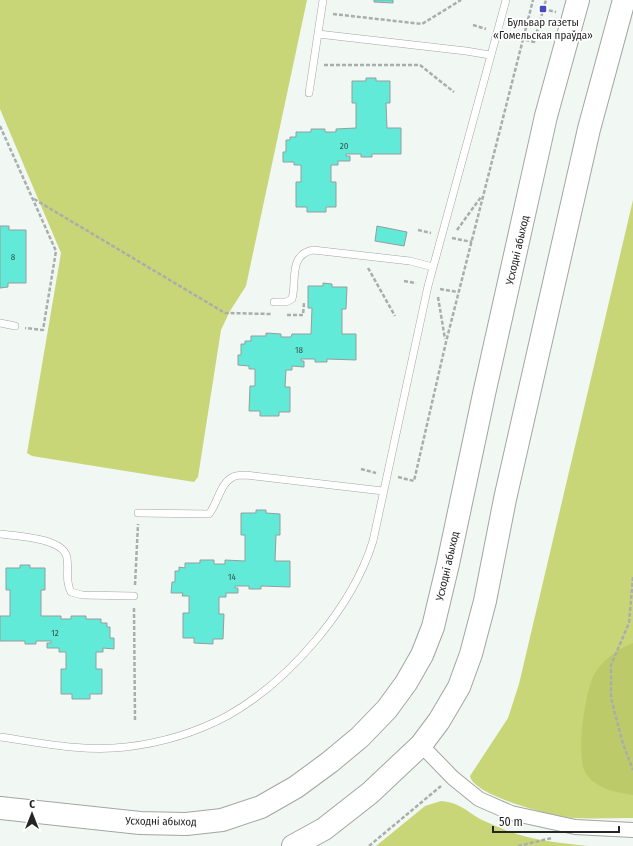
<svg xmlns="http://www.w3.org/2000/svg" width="633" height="846" viewBox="0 0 633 846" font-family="'Fira Sans Condensed',sans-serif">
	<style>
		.green { fill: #c8d678 }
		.forest { fill: #bcca6a }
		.building { fill: #62ead8; stroke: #969d9c }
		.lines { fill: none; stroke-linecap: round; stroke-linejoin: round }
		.lane-casing { stroke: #a1a6a3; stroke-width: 8 }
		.street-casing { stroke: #a1a6a3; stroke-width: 16 }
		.primary-casing { stroke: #a1a6a3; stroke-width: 24 }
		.path { stroke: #aaaeab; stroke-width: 2.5; stroke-dasharray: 4 2; stroke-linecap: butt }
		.lane { stroke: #fff; stroke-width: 7 }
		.street { stroke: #fff; stroke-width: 14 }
		.primary { stroke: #fff; stroke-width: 22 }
		.poi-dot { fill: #434dc2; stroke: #fff; stroke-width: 1.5 }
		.labels { text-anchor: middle; stroke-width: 3.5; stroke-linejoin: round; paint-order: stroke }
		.number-label { font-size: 9px; fill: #345752 }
		.poi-label { font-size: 11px; fill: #242625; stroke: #fff }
		.street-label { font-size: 11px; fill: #242625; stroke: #fff }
	</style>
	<rect width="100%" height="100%" fill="#f1f7f3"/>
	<path class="green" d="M 0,0 L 307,0 L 246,286 L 230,311 L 221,330 L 198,477 L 194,482 L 32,456 L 27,453 L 61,253 L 0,109 Z
		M 633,200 L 633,818 C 613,818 592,819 572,818 C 552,816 474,796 470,776 L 508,718 L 519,684 Z
		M 441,801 C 458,802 465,810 480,819 C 487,822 495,826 503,829 C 529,840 560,843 588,846 L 376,846 L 425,806 Z"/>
	<path class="forest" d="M 633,643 L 633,795 C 616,792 595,789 585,772 C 576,755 585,690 595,673 C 603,660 619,648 633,643 Z"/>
	<path class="building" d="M 374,0 L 393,0 L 393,3 L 374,2 Z
		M 366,78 L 376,78 L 376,81 L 390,81 L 390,103 L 386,103 L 387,128 L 401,128 L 401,154 L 372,154 L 372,157 L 361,157 L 361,154 L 346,154 L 346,156 L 350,156 L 350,161 L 338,161 L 338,165 L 331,165 L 331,182 L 336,182 L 336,207 L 326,207 L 326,212 L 307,212 L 307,207 L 296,207 L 296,182 L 301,182 L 301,165 L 294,165 L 294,162 L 283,162 L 283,152 L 286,152 L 286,140 L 290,140 L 290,137 L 296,137 L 296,132 L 311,132 L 311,129 L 325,129 L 325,132 L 336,132 L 336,129 L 356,128 L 356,103 L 352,103 L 352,81 L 366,81 Z
		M 0,226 L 9,226 L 9,230 L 26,230 L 26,283 L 8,283 L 8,287 L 0,288 Z
		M 377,226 L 407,232 L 404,246 L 375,241 Z
		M 323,283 L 332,284 L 332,287 L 347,287 L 346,309 L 342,309 L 342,334 L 356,334 L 356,360 L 327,359 L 327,362 L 315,362 L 315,359 L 301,359 L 301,361 L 304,361 L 304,367 L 292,366 L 292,370 L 286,370 L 285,387 L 290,387 L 290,412 L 279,412 L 279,416 L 260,416 L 260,411 L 249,411 L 250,386 L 255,386 L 255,369 L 249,369 L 249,366 L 238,365 L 238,355 L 241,355 L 241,344 L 245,344 L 245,341 L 251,341 L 251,336 L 266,336 L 266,333 L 281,334 L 281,337 L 291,337 L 292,334 L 311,334 L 312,308 L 308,308 L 308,286 L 323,286 Z
		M 256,510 L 266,510 L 266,513 L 280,514 L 280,535 L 276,535 L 275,561 L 290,561 L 290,587 L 261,586 L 261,589 L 249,589 L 249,586 L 235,586 L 235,588 L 238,588 L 238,593 L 226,593 L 226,597 L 219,597 L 219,614 L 224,614 L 223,639 L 213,639 L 213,644 L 194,643 L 194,638 L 183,638 L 183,613 L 189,613 L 189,596 L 182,596 L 183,593 L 171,593 L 172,582 L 175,582 L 175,571 L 179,571 L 179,567 L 185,568 L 185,563 L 200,563 L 200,560 L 214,560 L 214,564 L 225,564 L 225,560 L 245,561 L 245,535 L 241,535 L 241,513 L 256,513 Z
		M 20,565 L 30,565 L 30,568 L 45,568 L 45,590 L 41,590 L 41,616 L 61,616 L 61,619 L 71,619 L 71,616 L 86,616 L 86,619 L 101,619 L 101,623 L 107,623 L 107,627 L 110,627 L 110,638 L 114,638 L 114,649 L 103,648 L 103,652 L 96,652 L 96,669 L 102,669 L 102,694 L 90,694 L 90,699 L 72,699 L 72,694 L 61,694 L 61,669 L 66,669 L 66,652 L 59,652 L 59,648 L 47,648 L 47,643 L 51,643 L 51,641 L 36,641 L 36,644 L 25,644 L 25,641 L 0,641 L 0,616 L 10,616 L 10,590 L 6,590 L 6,568 L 20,568 Z"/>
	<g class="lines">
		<defs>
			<path id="lane" d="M 318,34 L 466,51 L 490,55
				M 309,93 L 323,0
				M 274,302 L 286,302 L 292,299 C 297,281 288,255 313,250 L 410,261 L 433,267
				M 0,323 L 15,326
				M 138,513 L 209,514 C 218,503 220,483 233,477 C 236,475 242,475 246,475 L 383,491
				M 0,534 C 17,536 64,538 67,558 C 69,570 65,581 71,592 L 82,595 L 134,596
				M 0,737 C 42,743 84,752 126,747 C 160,743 197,732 227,716 C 288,682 352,609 373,541 L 428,286 L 506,0"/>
			<path id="street" d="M 421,745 L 453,778 L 479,799 L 511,813 L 575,827 L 633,830"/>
			<path id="primary" d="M 0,808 L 140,823 L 186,824 L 222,820 L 261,807 L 296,787 L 330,762 L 360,737 L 387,709 L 406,683 L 422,655 L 433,627 L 448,564 L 484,394 L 546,116 L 578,0
				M 293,846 L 324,829 L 370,793 L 421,745 L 439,721 L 459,687 L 471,654 L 485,601 L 505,499 L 589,129 L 624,0"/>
		</defs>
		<use href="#lane" class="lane-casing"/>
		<use href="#street" class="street-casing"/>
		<use href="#primary" class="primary-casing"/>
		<path class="path" d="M 543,9 L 556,12
			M 333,14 L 422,24 L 461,0
			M 473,25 L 486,29
			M 508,35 L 534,42 L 546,0
			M 324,65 L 420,65 L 454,92
			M 0,126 L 56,251 L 43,330 L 25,328
			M 34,199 L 225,313 L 272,314
			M 418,230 L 431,233
			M 457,230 L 481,197
			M 452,238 L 472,242
			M 368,268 L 395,316
			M 404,281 L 416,283
			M 440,289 L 458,292
			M 438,297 L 445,339
			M 287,315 L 303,315 L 304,303
			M 361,469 L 376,473
			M 398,477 L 414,481 L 446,342 L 533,0
			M 633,577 L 629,623 L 611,665 L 611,698 L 623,744 L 633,770
			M 135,585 L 138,524
			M 134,608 L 135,720
			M 369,846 L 441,786
			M 518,846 L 552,838"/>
		<use href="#lane" class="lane"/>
		<use href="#street" class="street"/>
		<use href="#primary" class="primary"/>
	</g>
	<rect class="poi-dot" x="539" y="5" width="8" height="8" rx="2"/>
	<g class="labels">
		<g class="number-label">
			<text x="344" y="149">20</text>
			<text x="13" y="260">8</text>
			<text x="299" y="353">18</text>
			<text x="232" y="580">14</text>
			<text x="55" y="636">12</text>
		</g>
		<g class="poi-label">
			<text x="543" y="26">Бульвар газеты<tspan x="543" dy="13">«Гомельская праўда»</tspan></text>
		</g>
		<g class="street-label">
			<text transform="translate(517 250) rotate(-77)" y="4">Усходні абыход</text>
			<text transform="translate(447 566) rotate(-77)" y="4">Усходні абыход</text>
			<text transform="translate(161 821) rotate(1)" y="4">Усходні абыход</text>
		</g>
	</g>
	<g transform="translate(32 814)" stroke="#ffffff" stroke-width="3" paint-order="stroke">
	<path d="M0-3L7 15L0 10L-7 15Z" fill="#242625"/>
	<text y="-6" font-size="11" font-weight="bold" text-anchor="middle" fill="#242625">С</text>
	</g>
	<path d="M493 826v6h126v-6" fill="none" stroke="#242625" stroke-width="2"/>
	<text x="499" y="826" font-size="12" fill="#242625" stroke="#ffffff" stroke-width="3" paint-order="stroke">50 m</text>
</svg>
